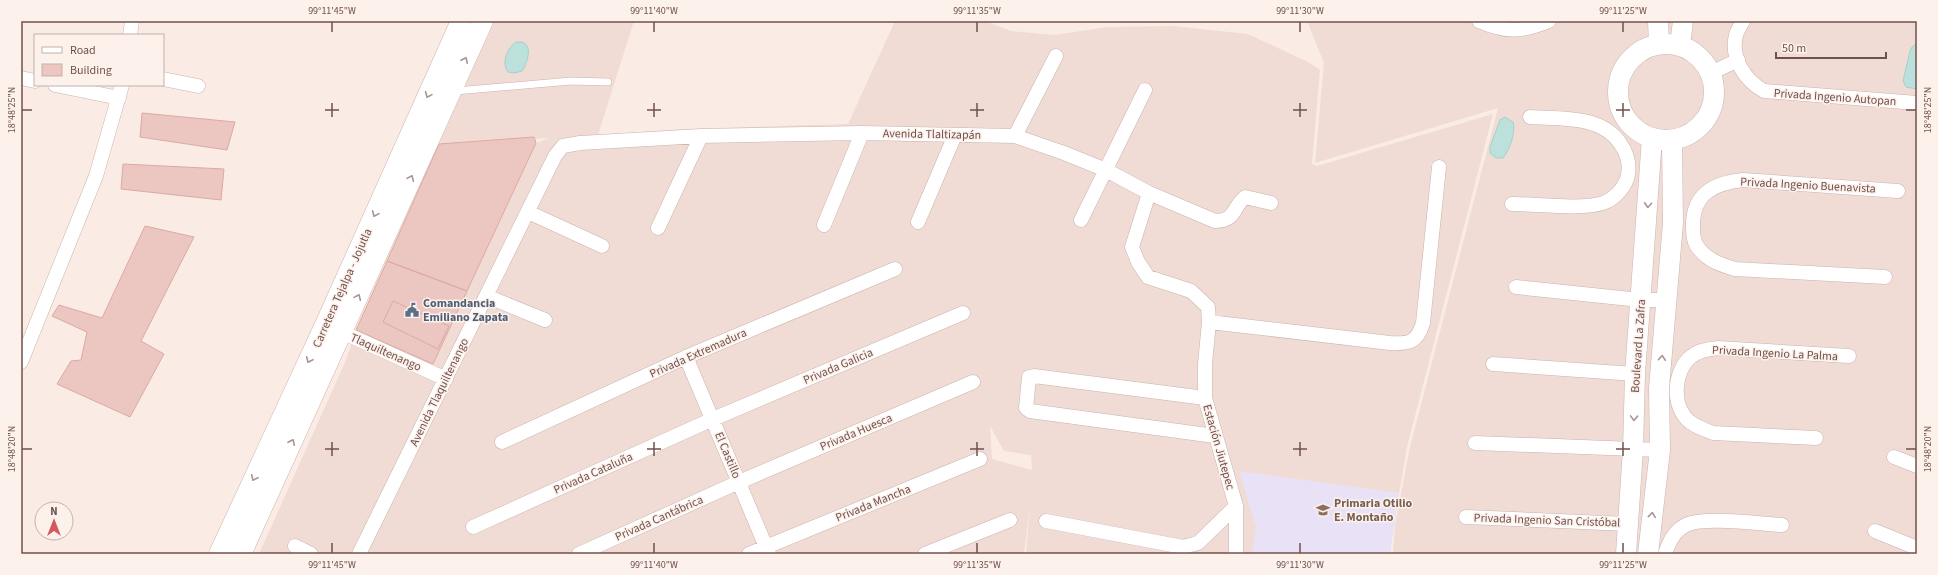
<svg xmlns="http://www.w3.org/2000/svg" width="1938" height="575" viewBox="0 0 1938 575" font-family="'Source Sans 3',sans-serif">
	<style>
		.residential { fill: #f0dcd5; fill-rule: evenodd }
		.education { fill: #e9e2f6 }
		.water { fill: #bce1dc; stroke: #a4d1cc }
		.building { fill: #ecc6c0; stroke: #dda9a2 }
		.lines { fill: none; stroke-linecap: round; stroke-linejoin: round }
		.lane-casing { stroke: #cab2ad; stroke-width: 8 }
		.street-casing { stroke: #cab2ad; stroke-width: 15 }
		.secondary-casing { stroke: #ceb3ae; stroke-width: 21 }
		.lane { stroke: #fff; stroke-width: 7 }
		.street { stroke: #fff; stroke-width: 14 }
		.secondary { stroke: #fff; stroke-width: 20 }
		.oneway { stroke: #a99694 }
		.ticks { fill: none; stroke: #70504d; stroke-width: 1.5 }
		.labels { text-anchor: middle; stroke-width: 3; stroke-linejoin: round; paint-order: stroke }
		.street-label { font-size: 12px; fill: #70504d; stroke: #fdf1eb }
		.service-label { font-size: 12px; font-weight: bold; fill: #4e5e75; stroke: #fdf1eb; text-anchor: start }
		.education-label { font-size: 12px; font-weight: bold; fill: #785e54; stroke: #fdf1eb; text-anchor: start }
		.neatline { fill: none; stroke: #70504d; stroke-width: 1.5 }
		.ticks-label { font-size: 10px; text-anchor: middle; fill: #70504d }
	</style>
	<rect width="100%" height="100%" fill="#faece5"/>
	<path class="residential" d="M 492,21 L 634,21 L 598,135 L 683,129 L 848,124 L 895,21 L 985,21 L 1011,31 L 1054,35 L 1108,27 L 1173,26 L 1248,34 L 1308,62 L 1320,70 L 1312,164 L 1317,166 L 1493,114 L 1407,447 L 1392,536 L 1390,554 L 1026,554 L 1030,507 L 1024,554 L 259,554 L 346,360 L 356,330 L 433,364 L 536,143 L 550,138 L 439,144 ZM 990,426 L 1004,451 L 1031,455 L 1032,470 L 992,459 Z
		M 1307,21 L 1917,21 L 1917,554 L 1393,554 L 1395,525 L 1410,447 L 1498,108 L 1315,163 L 1324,63 Z"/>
	<path class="education" d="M 1239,471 L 1399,493 L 1390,554 L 1252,554 L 1256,527 Z"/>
	<path class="water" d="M 516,42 C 535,40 528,62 522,71 L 514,73 L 508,72 C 501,63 507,48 516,42 Z
		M 1917,43 L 1917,89 L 1906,87 L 1903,81 L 1910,51 L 1912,47 Z
		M 1505,117 L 1513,122 C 1516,132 1510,149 1503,158 L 1496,158 L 1490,153 L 1490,147 L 1500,120 Z"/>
	<path class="building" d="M 142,113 L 235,122 L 227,150 L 140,137 Z
		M 534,137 L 536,143 L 467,291 L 387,261 L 439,144 Z
		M 123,164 L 224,169 L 221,200 L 121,189 Z
		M 145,226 L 194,237 L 141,341 L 164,354 L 130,417 L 57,384 L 71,361 L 81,360 L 87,332 L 52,316 L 59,305 L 102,318 Z
		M 387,261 L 467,291 L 433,364 L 356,330 Z
		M 393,301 L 449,326 L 438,349 L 383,322 Z"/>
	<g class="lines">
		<defs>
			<path id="lane" d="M 455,91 L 571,81 L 608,82"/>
			<path id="street" d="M 1479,21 C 1507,33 1521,32 1549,21
				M 1743,21 C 1741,25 1737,31 1736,35 C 1730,59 1746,81 1764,91 L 1917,103
				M 130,35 L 132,21
				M 1711,73 L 1738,60
				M 21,78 L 35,81
				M 163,79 L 198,86
				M 55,85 L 119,98
				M 1015,136 L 1056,56
				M 1149,193 L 1132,247 L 1138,262 L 1148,277 L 1191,291 L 1208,307 L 1209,322 L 1205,364 L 1205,398 L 1236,506 L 1236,554
				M 1512,204 C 1535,204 1583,210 1603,203 C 1615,199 1626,186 1628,175 C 1630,162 1627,153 1620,143 C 1601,115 1561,119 1530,117
				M 528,212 L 602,246
				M 1081,220 L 1145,90
				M 918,222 L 955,135
				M 824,225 L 862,133
				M 658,228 L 701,136
				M 1885,277 L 1735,269 C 1722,265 1709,261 1700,250 C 1693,243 1693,234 1693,225 C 1693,193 1715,183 1743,180 L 1898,191
				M 1516,287 L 1640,300 L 1666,300
				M 486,296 L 545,320
				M 1209,322 L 1390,343 C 1409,344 1417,343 1423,323 L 1439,167
				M 333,328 L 446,379
				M 686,357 L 769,554
				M 21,362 L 96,176 L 122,85
				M 1493,364 L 1635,374
				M 1205,398 L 1034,376 L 1029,377 L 1026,408 L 1030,411 L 1215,436
				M 1816,438 L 1713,433 C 1705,430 1697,427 1690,422 C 1671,407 1673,370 1692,356 C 1699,350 1710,349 1718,348 L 1849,356
				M 502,442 L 686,357 L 895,269
				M 1475,443 L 1660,450
				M 1894,457 L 1917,466
				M 1466,517 L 1628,524
				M 1046,521 L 1183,547 L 1198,543 L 1236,506
				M 473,527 L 713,419 L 963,313
				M 1875,531 L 1917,548
				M 295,546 L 311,554
				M 359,554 L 555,156 L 563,146 L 580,143 L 701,136 L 862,133 L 1015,136 L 1064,153 L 1106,170 L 1149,193 L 1215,221 C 1236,221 1232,208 1245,197 L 1271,203
				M 579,554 L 739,482 L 973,382
				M 749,554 L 980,459
				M 925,554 L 1010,520
				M 1665,554 C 1669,542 1674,531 1686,525 C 1704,516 1760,524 1782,525"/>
			<path id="secondary" d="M 1658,21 L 1659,44
				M1618 92a48 48 0 1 1 96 0a48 48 0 1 1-96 0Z
				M 1680,45 L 1683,21
				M 219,554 L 325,325 L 461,21
				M 241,554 L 483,21
				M 1626,554 L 1633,449 L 1635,374 L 1652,138
				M 1648,554 L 1660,450 L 1659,388 L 1673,223 L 1672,140"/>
		</defs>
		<use href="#lane" class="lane-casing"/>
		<use href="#street" class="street-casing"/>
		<use href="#secondary" class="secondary-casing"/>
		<use href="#lane" class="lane"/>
		<use href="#street" class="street"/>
		<use href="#secondary" class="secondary"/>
	</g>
	<defs><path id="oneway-chevron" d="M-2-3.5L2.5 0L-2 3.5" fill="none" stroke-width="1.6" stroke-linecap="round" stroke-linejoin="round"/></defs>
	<g class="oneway">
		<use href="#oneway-chevron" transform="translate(465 60) rotate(-65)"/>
		<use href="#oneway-chevron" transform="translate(428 95) rotate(114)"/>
		<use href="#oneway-chevron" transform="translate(411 178) rotate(-66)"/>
		<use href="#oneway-chevron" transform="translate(1648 205) rotate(94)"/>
		<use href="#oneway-chevron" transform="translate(375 214) rotate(114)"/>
		<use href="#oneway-chevron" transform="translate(358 297) rotate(-66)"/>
		<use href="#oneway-chevron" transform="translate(1662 358) rotate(-86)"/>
		<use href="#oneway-chevron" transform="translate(309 360) rotate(115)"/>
		<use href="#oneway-chevron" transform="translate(1634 418) rotate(92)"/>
		<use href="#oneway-chevron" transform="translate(292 442) rotate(-65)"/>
		<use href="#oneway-chevron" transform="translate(254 478) rotate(115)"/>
		<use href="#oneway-chevron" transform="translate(1652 515) rotate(-84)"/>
	</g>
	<path class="ticks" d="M 332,22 L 332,32M 654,22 L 654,32M 977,22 L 977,32M 1300,22 L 1300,32M 1623,22 L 1623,32M 332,103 L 332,117M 654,103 L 654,117M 977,103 L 977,117M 1300,103 L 1300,117M 1623,103 L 1623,117M 22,110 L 32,110M 325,110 L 339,110M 647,110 L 661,110M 970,110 L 984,110M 1293,110 L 1307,110M 1616,110 L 1630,110M 1906,110 L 1916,110M 332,442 L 332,456M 654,442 L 654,456M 977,442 L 977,456M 1300,442 L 1300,456M 1623,442 L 1623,456M 22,449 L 32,449M 325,449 L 339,449M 647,449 L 661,449M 970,449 L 984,449M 1293,449 L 1307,449M 1616,449 L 1630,449M 1906,449 L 1916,449M 332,543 L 332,553M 654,543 L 654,553M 977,543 L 977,553M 1300,543 L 1300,553M 1623,543 L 1623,553"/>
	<defs>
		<symbol id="civic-bare" viewBox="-9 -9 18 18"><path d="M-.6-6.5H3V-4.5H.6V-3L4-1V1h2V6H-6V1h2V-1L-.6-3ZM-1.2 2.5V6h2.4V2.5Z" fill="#5c6f8a" stroke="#fdf1eb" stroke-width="2.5" paint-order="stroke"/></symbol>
		<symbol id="school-bare" viewBox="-9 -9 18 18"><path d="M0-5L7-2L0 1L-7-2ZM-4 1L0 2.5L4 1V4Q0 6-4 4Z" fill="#8d6e63" stroke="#fdf1eb" stroke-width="2.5" paint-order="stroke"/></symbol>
	</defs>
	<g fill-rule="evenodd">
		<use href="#civic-bare" x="402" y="300" width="20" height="20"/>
		<use href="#school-bare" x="1313" y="500" width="20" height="20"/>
	</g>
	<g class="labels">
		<g class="street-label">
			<text transform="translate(1835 97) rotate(4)" y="4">Privada Ingenio Autopan</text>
			<text transform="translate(932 134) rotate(1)" y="4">Avenida Tlaltizapán</text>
			<text transform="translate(1808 185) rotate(3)" y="4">Privada Ingenio Buenavista</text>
			<text transform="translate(342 288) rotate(-66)" y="4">Carretera Tejalpa - Jojutla</text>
			<text transform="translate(1638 346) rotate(-86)" y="4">Boulevard La Zafra</text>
			<text transform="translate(386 352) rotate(24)" y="4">Tlaquiltenango</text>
			<text transform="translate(698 353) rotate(-24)" y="4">Privada Extremadura</text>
			<text transform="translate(1775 353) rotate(3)" y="4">Privada Ingenio La Palma</text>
			<text transform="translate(838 366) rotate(-23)" y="4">Privada Galicia</text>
			<text transform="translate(439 392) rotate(-64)" y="4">Avenida Tlaquiltenango</text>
			<text transform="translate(856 432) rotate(-23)" y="4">Privada Huesca</text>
			<text transform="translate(1219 447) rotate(74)" y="4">Estación Jiutepec</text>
			<text transform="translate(728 455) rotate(67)" y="4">El Castillo</text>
			<text transform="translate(593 473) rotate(-24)" y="4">Privada Cataluña</text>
			<text transform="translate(873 503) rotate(-22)" y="4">Privada Mancha</text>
			<text transform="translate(659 518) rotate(-24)" y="4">Privada Cantábrica</text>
			<text transform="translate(1547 520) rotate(2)" y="4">Privada Ingenio San Cristóbal</text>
		</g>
		<g class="service-label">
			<text x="423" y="307">Comandancia<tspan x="423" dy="14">Emiliano Zapata</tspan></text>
		</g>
		<g class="education-label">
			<text x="1334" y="507">Primaria Otilio<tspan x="1334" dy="14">E. Montaño</tspan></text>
		</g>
	</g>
	<rect width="1938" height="575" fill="none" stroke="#fdf1eb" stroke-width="44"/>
	<rect x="34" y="34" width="130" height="52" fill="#fdf1eb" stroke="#c5b1ac"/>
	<rect x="42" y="47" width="20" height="6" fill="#ffffff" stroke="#c5b1ac"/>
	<text x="70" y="54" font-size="12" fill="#70504d">Road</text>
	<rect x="42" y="64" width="20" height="12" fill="#ecc6c0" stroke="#c5b1ac"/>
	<text x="70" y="74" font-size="12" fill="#70504d">Building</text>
	<g transform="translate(54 521)"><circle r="19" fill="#fdf1eb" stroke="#c5b1ac"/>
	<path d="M0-3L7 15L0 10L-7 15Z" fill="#d6585e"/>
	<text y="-6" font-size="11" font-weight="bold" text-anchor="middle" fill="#70504d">N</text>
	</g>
	<path d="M1776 52v6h110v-6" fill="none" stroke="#70504d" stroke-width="2"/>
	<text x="1782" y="52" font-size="12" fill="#70504d" stroke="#fdf1eb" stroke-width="3" paint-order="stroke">50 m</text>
	<rect x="22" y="22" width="1894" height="531" class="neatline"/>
	<g class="ticks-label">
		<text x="332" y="14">99°11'45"W</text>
		<text x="654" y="14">99°11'40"W</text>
		<text x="977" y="14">99°11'35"W</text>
		<text x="1300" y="14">99°11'30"W</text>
		<text x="1623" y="14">99°11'25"W</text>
		<text transform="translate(11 110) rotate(-90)" y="4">18°48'25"N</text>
		<text transform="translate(1927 110) rotate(-90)" y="4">18°48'25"N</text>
		<text transform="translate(11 449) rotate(-90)" y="4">18°48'20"N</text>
		<text transform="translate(1927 449) rotate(-90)" y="4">18°48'20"N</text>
		<text x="332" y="568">99°11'45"W</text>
		<text x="654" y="568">99°11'40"W</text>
		<text x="977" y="568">99°11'35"W</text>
		<text x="1300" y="568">99°11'30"W</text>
		<text x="1623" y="568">99°11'25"W</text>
	</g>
</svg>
